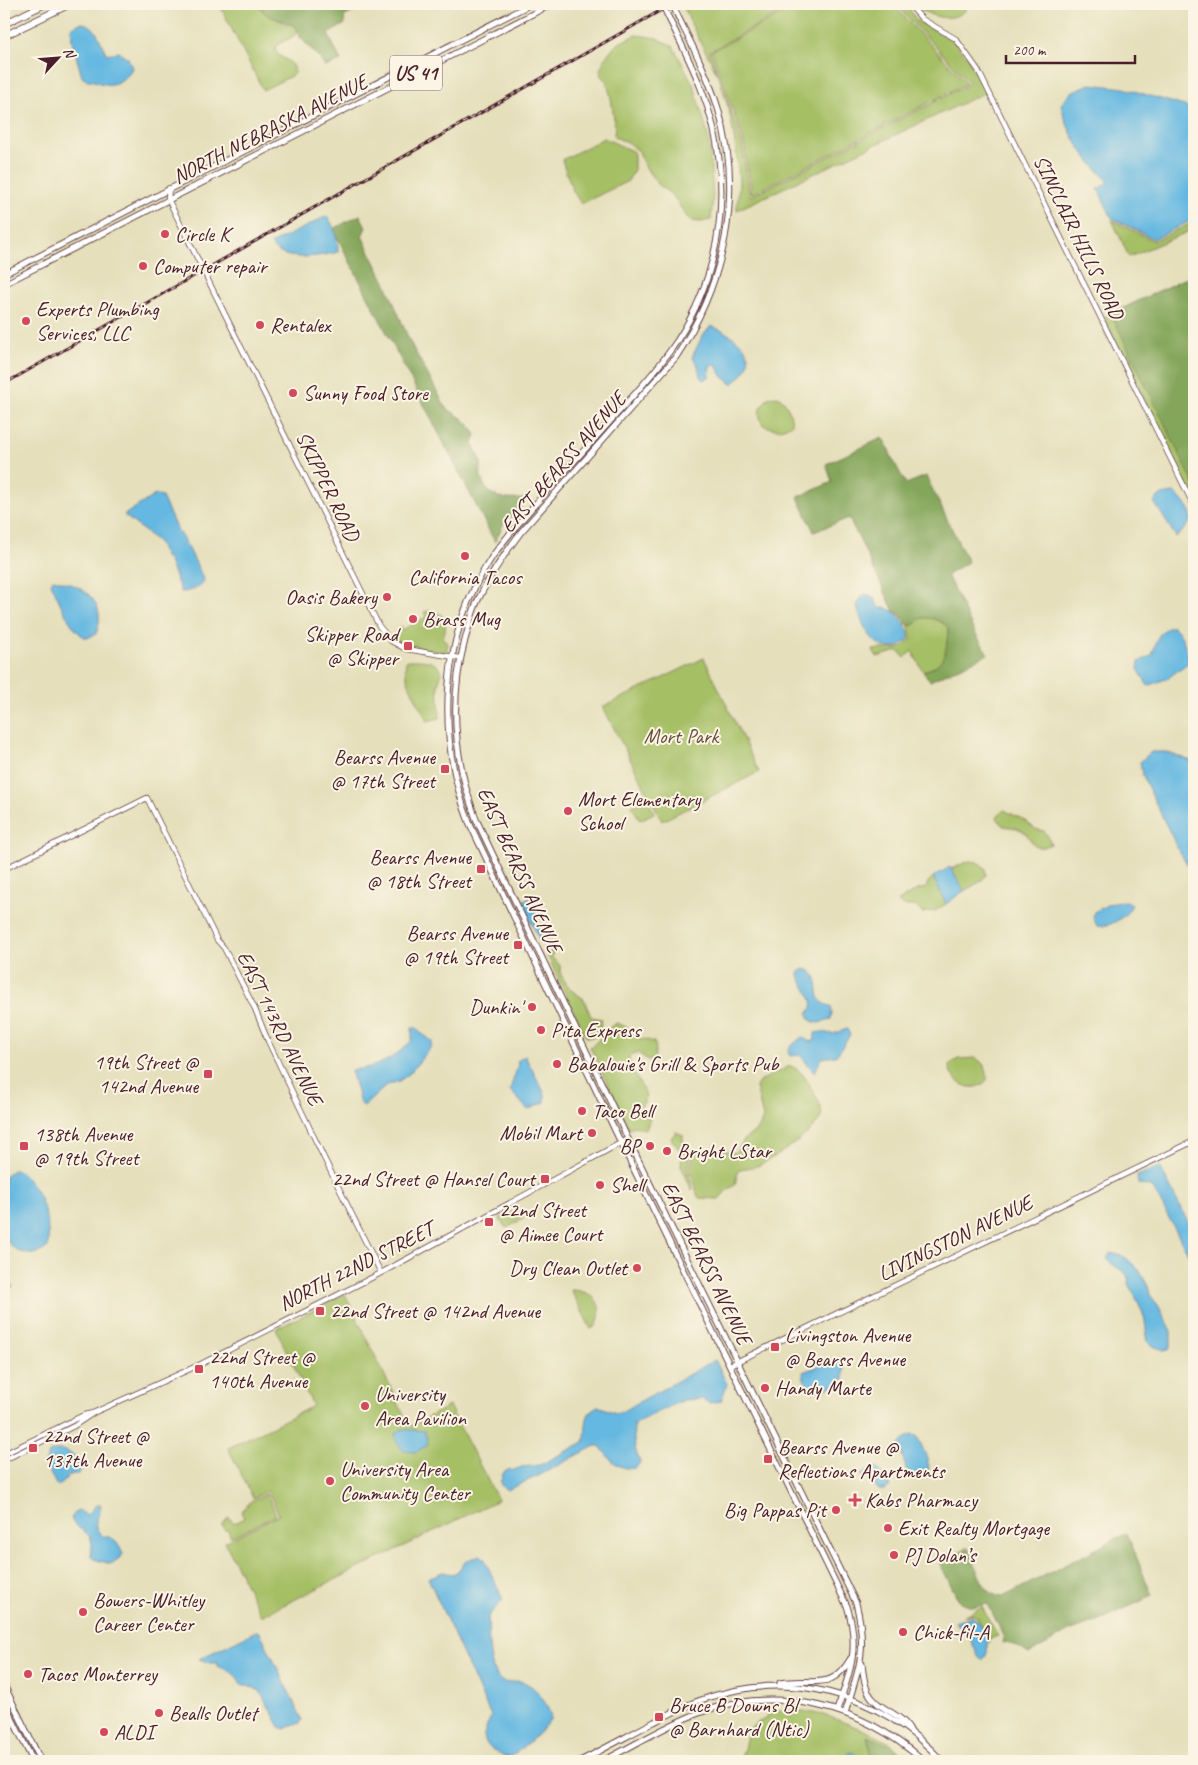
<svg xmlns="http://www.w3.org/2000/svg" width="1198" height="1765" viewBox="0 0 1198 1765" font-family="Caveat,sans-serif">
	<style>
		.green { fill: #a5bf65; stroke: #786f48 }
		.forest { fill: #84a65a; stroke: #676242 }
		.water { fill: #65b8e1; stroke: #586c86 }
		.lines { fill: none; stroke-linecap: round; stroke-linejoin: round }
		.minor-casing { stroke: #613c41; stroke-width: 6 }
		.major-casing { stroke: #613c41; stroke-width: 7 }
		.highway-casing { stroke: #613c41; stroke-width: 8 }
		.minor { stroke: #fff; stroke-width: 4.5 }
		.major { stroke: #fff; stroke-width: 5 }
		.highway { stroke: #fff; stroke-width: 6 }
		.rail-casing { stroke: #4a1f2b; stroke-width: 3 }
		.rail { stroke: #fcf5e5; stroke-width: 1; stroke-dasharray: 4; stroke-linecap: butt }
		.poi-dot { fill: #d1495b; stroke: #fcf5e5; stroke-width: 2 }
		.labels { text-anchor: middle; stroke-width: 4; stroke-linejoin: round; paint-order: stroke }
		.shield { fill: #fcf5e5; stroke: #7f5f63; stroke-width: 1 }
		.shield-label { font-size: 20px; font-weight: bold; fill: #4a1f2b }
		.street-label { font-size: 21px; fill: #4a1f2b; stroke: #fcf5e5 }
		.poi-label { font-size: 21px; fill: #4a1f2b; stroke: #fcf5e5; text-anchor: start }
		.park-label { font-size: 21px; fill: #654f3c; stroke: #fcf5e5 }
	</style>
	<rect width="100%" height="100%" fill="#fcf5e5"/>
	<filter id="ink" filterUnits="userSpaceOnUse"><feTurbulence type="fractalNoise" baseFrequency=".02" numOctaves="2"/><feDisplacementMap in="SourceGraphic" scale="10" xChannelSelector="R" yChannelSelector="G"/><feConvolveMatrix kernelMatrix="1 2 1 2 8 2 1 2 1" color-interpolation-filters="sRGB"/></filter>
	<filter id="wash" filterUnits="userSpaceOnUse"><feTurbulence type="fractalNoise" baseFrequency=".0096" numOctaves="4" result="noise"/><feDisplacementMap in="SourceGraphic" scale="20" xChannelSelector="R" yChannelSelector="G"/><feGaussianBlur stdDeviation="1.12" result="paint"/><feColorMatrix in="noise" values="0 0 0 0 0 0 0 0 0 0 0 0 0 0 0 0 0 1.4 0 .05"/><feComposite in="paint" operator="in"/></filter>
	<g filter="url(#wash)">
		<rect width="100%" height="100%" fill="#e5dfbb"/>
		<path class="green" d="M 219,4 L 259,4 C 264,16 284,23 296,26 L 298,30 C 293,41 283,39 275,47 L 277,54 L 291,63 L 295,72 L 291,76 L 263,90 Z
			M 690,4 L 797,4 L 710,51 L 741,140 L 750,195 L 752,196 L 969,84 L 969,82 L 895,4 L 907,4 L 916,20 L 954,41 L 969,60 L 986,92 L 737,210 C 737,201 739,191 739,183 C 738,154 730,107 720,80 C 709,55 694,33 684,8 Z
			M 801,4 L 892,4 L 967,83 L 752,194 L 743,139 L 712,51 Z
			M 916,4 C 927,4 960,1 967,9 C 951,24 933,17 916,7 Z
			M 637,35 L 657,38 L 673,46 L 694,86 L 709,139 L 713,196 L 711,220 L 701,222 L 692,221 L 687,217 L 674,197 L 658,184 L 650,174 L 642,161 L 639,151 L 628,143 L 615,137 L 614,134 L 615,127 L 611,98 L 606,80 L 601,75 L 600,70 C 610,47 614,44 637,35 Z
			M 604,138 L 634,152 L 634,170 L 628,181 L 581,204 L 573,191 L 562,160 Z
			M 1112,220 L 1154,241 L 1194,222 L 1194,229 L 1129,257 Z
			M 1194,274 L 1194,499 L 1105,319 L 1107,316 Z
			M 778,396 C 787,401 791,414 792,424 C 780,431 775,430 763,425 C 756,411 760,407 769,397 Z
			M 430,611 C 448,613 447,625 443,638 L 448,644 L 446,653 L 406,645 L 393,639 L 400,627 L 402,630 L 426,617 L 424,612 Z
			M 921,618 C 933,618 940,619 948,628 C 947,649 947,666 923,671 L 912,651 L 905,658 L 898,651 L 877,657 L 873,650 C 888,647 899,654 911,639 L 909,626 L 915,624 Z
			M 704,658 L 759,772 L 662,821 L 603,707 Z
			M 407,660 C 420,660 435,659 442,671 L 438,685 L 440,718 L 427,721 C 421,707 399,673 407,660 Z
			M 648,800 L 654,813 L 640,820 L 632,806 Z
			M 1004,810 L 1024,820 L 1035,829 L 1044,831 L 1049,838 L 1051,844 C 1030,855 1034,835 1019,829 C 1015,827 1008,827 1003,826 L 997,818 L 998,815 Z
			M 969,861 L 977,862 L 985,868 L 986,875 L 980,882 L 964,891 L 951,869 Z
			M 933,877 L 946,904 L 935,911 L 922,913 L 915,906 L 902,906 L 898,901 L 917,890 L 926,888 L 928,882 Z
			M 553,950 L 552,958 L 560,965 L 561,975 L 571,990 L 584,999 L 591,1017 L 602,1019 L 599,1032 L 593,1037 L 586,1037 L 546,953 Z
			M 617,1023 C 625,1027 636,1029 640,1038 L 654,1042 L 656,1047 L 654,1060 L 648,1060 L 638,1053 L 630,1055 L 629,1058 C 630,1065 634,1074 638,1080 C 642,1089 647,1092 645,1102 L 642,1103 L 641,1108 L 645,1111 L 650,1118 L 647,1128 L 644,1129 L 635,1126 L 629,1129 L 590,1047 C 601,1041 605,1028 617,1023 Z
			M 975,1058 C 984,1062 988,1070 987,1080 C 975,1096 950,1083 949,1065 L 958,1059 Z
			M 790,1066 C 802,1069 807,1081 813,1091 C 817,1098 823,1108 821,1116 C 818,1131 771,1160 757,1166 C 750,1168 743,1168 738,1170 L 735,1185 L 728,1189 L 719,1199 L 699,1198 C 692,1186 699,1181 689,1173 L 694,1151 L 727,1151 L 735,1153 L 744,1140 L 759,1128 L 763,1118 L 756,1087 L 760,1081 Z
			M 676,1132 L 683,1135 L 683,1141 L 688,1147 L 689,1154 L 691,1153 L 687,1173 C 691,1179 694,1181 692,1190 L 681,1166 L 682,1154 L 671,1138 Z
			M 518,1209 L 520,1209 L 523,1216 L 523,1219 L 506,1228 L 500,1220 L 501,1217 Z
			M 4,1267 L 13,1287 L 4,1291 Z
			M 571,1290 C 594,1291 606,1304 596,1326 L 591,1329 Z
			M 345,1294 L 405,1417 L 411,1426 L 449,1406 L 498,1500 L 261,1616 L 225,1542 L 279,1515 L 268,1491 L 253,1498 L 228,1448 L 313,1406 L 276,1329 Z
			M 267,1494 L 276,1515 L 231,1537 L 228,1530 L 225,1530 L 222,1525 L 229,1517 L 234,1523 L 244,1518 L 241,1512 L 251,1501 Z
			M 982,1607 L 998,1636 L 992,1638 L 989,1643 L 977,1617 L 972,1614 L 963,1616 Z
			M 770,1711 L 804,1711 L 828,1716 L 866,1731 L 891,1743 L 909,1761 L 739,1761 C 751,1738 739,1730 767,1718 Z"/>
		<path class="forest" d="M 259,4 L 370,4 L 345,16 L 344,18 L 345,24 L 328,34 L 341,61 L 325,67 L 320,59 L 299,36 L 296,26 C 291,25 286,21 281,20 C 270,17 263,15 259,4 Z
			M 360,215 L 366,227 L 362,236 L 386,284 L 410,342 L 446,408 L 463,419 L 472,428 L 476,435 L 473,444 C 475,451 479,454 481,461 C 482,466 480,472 481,477 C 487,500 508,501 529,498 L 503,525 L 495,542 L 333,229 Z
			M 1194,274 L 1194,484 L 1111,314 Z
			M 882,438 L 886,443 L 892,458 L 906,484 L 926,476 L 968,562 L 947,575 L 974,631 L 988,654 L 930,681 L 923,671 C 946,666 947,649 948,628 C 940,619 933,618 921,618 L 915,624 L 909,626 L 900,615 L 894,611 L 849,518 L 814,532 L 798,497 L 832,482 L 826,464 Z
			M 1127,1533 L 1152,1596 L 1107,1617 L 1069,1631 L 1029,1654 L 1008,1642 L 1003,1643 L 1004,1637 L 988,1604 L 972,1607 L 960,1603 L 939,1562 L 968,1547 C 976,1563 981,1596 1003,1597 Z
			M 867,1736 L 890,1745 L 908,1761 L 880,1761 L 872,1757 Z"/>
		<path class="water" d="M 80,23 C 98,23 99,42 107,54 L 118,52 L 128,58 L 132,68 C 128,77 116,86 106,84 C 99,84 93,79 86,80 L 82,77 L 72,41 L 71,28 Z
			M 1090,84 L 1124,88 L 1194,109 L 1194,219 L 1154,239 L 1112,218 L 1098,189 L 1109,182 C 1085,157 1069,139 1061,104 L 1073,91 Z
			M 327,216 C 335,227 338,239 338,252 C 320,256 281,264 271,244 Z
			M 711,326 C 740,337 767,358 732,384 L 723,377 L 715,364 L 710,367 L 709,377 L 704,380 L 700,377 L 698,365 L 692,357 L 702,337 Z
			M 1175,493 C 1195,514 1198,519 1176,537 L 1154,502 C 1159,494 1166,494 1175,493 Z
			M 155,495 L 162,497 L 176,528 L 189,549 L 204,580 C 202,587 189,592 181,592 L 169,561 L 165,557 L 158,542 L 124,515 Z
			M 53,579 C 59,580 63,582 68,583 C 92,591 106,609 96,634 L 87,638 C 70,632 59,599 51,583 Z
			M 866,594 L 873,597 L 879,608 C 881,608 884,608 886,608 C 898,611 910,628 909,639 C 882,665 862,629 857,606 L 862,596 Z
			M 1173,626 C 1183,634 1187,650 1189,662 L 1168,678 L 1148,686 L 1138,669 L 1139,662 L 1152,655 C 1158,639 1156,632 1173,626 Z
			M 1151,752 L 1166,752 L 1194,762 L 1194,805 L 1189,812 L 1194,830 L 1194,874 C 1188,868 1186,860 1180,853 L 1142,775 L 1140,762 Z
			M 950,867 L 964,891 L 946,904 L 933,877 Z
			M 533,897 L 539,928 L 545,933 L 547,939 L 540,941 L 521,901 Z
			M 1126,901 L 1132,904 C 1128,916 1110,928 1097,926 L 1093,917 L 1094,912 L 1109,904 Z
			M 804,969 C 824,972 813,996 823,1003 C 825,1005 828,1005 831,1006 L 832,1013 L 831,1019 C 820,1021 822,1026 810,1020 L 808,1013 C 822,1001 799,985 799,973 Z
			M 412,1028 L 417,1028 L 421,1033 L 432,1041 L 431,1047 L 409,1074 L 399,1081 L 387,1085 L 364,1106 L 360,1103 L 351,1070 C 377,1068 394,1059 412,1040 Z
			M 847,1029 L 850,1035 L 836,1056 L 822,1058 L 814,1072 L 800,1055 L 790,1056 L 788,1052 L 791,1046 L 802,1037 L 810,1042 L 815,1040 L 815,1033 L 821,1032 L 833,1034 Z
			M 525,1056 L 545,1094 L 545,1102 L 528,1110 L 510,1090 L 518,1064 L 517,1061 Z
			M 1160,1167 L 1194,1234 L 1194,1265 L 1153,1188 L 1138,1184 L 1137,1176 Z
			M 13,1170 C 19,1170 22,1173 26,1177 C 43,1195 50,1223 48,1247 C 32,1261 16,1253 4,1238 L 4,1176 Z
			M 1111,1253 L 1125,1257 L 1139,1270 L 1148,1286 L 1150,1295 L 1158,1305 L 1171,1330 L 1171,1348 L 1164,1350 L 1150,1345 C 1145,1335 1147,1327 1144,1317 C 1141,1306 1134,1294 1128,1284 L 1129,1278 C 1124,1269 1112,1267 1107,1258 Z
			M 715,1360 L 727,1384 L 721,1401 L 709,1403 L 702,1399 L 683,1400 L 634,1424 C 633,1438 634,1449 640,1462 L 636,1468 C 619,1471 609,1459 600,1446 L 595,1446 L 538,1476 L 507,1490 L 501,1485 L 500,1481 L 502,1479 L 502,1476 L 504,1472 L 510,1469 L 511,1471 L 522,1467 L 540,1465 L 584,1442 C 588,1429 582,1413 598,1406 L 616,1413 L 621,1412 Z
			M 835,1360 L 840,1360 L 844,1365 L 844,1379 C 837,1384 821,1393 812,1391 L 804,1379 L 803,1372 Z
			M 401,1429 L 424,1431 L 427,1437 L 428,1445 L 416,1452 L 404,1451 L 397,1443 L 395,1435 Z
			M 913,1435 L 917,1436 C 922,1447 928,1457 929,1469 C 921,1473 915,1475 907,1473 L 901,1450 L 898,1446 L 905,1438 Z
			M 57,1450 C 69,1449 80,1459 81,1471 L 78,1474 C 67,1473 66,1481 58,1486 L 56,1485 C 52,1475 48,1472 45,1464 L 49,1453 Z
			M 877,1467 L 890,1486 L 885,1490 L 879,1490 L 869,1478 L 860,1475 Z
			M 96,1505 L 101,1505 C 99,1520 89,1524 103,1536 C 115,1537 118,1544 123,1554 L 121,1557 L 111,1564 L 93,1559 L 91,1556 C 91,1552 92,1548 92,1543 C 90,1529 75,1531 71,1518 L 77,1511 L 81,1512 L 87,1515 Z
			M 480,1555 L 484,1558 L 503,1600 L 488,1616 C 489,1632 487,1669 500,1680 C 506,1685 513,1681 519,1681 C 535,1683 548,1704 551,1718 C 545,1728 519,1754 508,1757 C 499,1755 485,1748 484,1736 C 484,1730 489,1722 491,1716 L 428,1578 L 443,1572 L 452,1574 L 457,1572 L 466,1561 Z
			M 972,1616 C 982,1623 995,1652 982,1660 L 979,1658 L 970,1639 L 955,1622 Z
			M 256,1631 L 260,1632 L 302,1719 L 300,1723 L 284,1729 L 280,1727 L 260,1691 L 248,1685 L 241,1685 C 238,1674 227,1669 217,1666 L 217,1663 L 210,1663 L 199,1659 Z
			M 851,1752 L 856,1754 L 860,1761 L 832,1761 L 835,1756 L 838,1757 Z"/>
	</g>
	<g filter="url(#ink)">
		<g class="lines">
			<defs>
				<path id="minor" d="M 909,4 L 922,19 L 956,39 L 978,70 L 1194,506
					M 169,188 L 168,199 L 379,626 L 391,641 L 406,649 L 460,658
					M 4,869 L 147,798 L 217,940 L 224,948 L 255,1009 L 268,1041 L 324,1158 L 381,1273
					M 730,1365 L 1194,1141
					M 4,1454 L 84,1415 L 93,1413 L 199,1365 L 381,1273 L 628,1139
					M 4,1460 L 74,1426 L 92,1414"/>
				<path id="major" d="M 662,4 C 686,54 713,102 719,159 C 727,226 710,296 670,351 C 653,375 633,396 613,418 C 591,443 568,468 545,493 C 527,514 508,534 492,557 C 440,635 436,736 469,822 L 621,1143 L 847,1606 C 860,1646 851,1671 837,1710
					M 672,4 C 688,38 707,72 718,108 C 744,194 725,283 676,357 L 521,532 C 505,553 490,575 478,600 C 472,612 469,626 465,640 C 449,700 454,760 476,819 L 628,1139 L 856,1603 C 868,1650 859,1669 845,1713
					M 4,274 L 531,4
					M 4,284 L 552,4
					M 862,1664 C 863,1674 864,1683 868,1692 C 879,1712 901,1711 911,1732
					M 780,1683 C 814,1677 831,1693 851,1658
					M 4,1685 L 41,1761
					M 4,1702 L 33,1761
					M 580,1761 C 604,1749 629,1735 654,1722 C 669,1715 683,1706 698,1701 C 787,1668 878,1691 942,1761
					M 603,1761 C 635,1745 666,1725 699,1713 C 777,1684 863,1706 923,1761"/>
				<path id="highway" d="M 4,24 L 45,4
					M 4,36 L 70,4"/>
			</defs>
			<use href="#minor" class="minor-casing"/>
			<use href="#major" class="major-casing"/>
			<use href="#highway" class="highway-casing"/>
			<use href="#minor" class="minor"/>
			<use href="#major" class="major"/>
			<use href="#highway" class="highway"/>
			<defs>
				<path id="rail" d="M 4,384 L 672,4"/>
			</defs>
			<use href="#rail" class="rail-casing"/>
			<use href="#rail" class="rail"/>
		</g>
	</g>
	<g class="poi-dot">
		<circle cx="165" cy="234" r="5"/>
		<circle cx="143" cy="266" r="5"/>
		<circle cx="26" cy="321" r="5"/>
		<circle cx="260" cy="325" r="5"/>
		<circle cx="293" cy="393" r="5"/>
		<circle cx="465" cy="556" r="5"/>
		<circle cx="387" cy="597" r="5"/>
		<circle cx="413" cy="619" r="5"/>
		<rect x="403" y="641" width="10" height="10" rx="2.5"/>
		<rect x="440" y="764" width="10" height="10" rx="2.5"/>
		<circle cx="568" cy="811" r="5"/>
		<rect x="476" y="864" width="10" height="10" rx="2.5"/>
		<rect x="513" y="940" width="10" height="10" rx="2.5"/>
		<circle cx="532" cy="1007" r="5"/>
		<circle cx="541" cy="1030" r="5"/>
		<circle cx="557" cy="1064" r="5"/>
		<rect x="203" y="1069" width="10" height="10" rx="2.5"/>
		<circle cx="582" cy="1111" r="5"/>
		<circle cx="592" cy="1133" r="5"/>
		<rect x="19" y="1141" width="10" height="10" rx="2.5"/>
		<circle cx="650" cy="1146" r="5"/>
		<circle cx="667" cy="1151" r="5"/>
		<rect x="540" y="1174" width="10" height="10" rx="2.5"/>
		<circle cx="600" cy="1185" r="5"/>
		<rect x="484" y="1217" width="10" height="10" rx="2.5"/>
		<circle cx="637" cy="1268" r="5"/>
		<rect x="315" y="1306" width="10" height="10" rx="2.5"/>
		<rect x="770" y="1342" width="10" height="10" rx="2.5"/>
		<rect x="194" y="1364" width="10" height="10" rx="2.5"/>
		<circle cx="765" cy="1388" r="5"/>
		<circle cx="365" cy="1406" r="5"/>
		<rect x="28" y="1443" width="10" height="10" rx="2.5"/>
		<rect x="763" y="1454" width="10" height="10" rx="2.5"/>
		<circle cx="330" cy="1481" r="5"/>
		<path d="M852.5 1492.5h5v5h5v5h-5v5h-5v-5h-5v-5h5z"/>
		<circle cx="836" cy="1510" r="5"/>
		<circle cx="888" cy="1528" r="5"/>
		<circle cx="894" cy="1555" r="5"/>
		<circle cx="83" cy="1612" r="5"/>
		<circle cx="903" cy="1632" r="5"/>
		<circle cx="28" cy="1674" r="5"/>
		<circle cx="159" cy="1713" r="5"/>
		<rect x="654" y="1712" width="10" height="10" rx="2.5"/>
		<circle cx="104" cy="1732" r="5"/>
	</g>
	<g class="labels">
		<rect class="shield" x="390" y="55.5" width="52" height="35" rx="4"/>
		<g class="shield-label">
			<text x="416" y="80">US 41</text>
		</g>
		<g class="street-label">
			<text transform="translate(270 129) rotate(-27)" y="7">NORTH NEBRASKA AVENUE</text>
			<text transform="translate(1079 237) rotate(64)" y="7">SINCLAIR HILLS ROAD</text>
			<text transform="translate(563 462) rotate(-49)" y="7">EAST BEARSS AVENUE</text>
			<text transform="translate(328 486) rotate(64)" y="7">SKIPPER ROAD</text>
			<text transform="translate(520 870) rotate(66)" y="7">EAST BEARSS AVENUE</text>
			<text transform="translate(280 1028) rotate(64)" y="7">EAST 143RD AVENUE</text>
			<text transform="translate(955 1238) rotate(-26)" y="7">LIVINGSTON AVENUE</text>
			<text transform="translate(707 1263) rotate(64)" y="7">EAST BEARSS AVENUE</text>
			<text transform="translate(356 1266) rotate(-27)" y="7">NORTH 22ND STREET</text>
		</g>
		<g class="poi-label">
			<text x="175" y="241">Circle K</text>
			<text x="153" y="273">Computer repair</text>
			<text x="36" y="316">Experts Plumbing<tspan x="36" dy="24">Services, LLC</tspan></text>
			<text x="270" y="332">Rentalex</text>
			<text x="303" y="400">Sunny Food Store</text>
			<text x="465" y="584" text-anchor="middle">California Tacos</text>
			<text x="377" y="604" text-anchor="end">Oasis Bakery</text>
			<text x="423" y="626">Brass Mug</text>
			<text x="398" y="641" text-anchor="end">Skipper Road<tspan x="398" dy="24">@ Skipper</tspan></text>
			<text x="435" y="764" text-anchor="end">Bearss Avenue<tspan x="435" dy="24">@ 17th Street</tspan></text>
			<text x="578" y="806">Mort Elementary<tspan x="578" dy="24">School</tspan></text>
			<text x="471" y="864" text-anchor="end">Bearss Avenue<tspan x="471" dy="24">@ 18th Street</tspan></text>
			<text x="508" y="940" text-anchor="end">Bearss Avenue<tspan x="508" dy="24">@ 19th Street</tspan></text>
			<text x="522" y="1014" text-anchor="end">Dunkin'</text>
			<text x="551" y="1037">Pita Express</text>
			<text x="198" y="1069" text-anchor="end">19th Street @<tspan x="198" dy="24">142nd Avenue</tspan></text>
			<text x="567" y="1071">Babalouie's Grill &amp; Sports Pub</text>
			<text x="592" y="1118">Taco Bell</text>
			<text x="582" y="1140" text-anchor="end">Mobil Mart</text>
			<text x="34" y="1141">138th Avenue<tspan x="34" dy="24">@ 19th Street</tspan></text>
			<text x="640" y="1153" text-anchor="end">BP</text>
			<text x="677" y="1158">Bright LStar</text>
			<text x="535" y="1186" text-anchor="end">22nd Street @ Hansel Court</text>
			<text x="610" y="1192">Shell</text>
			<text x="499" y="1217">22nd Street<tspan x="499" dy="24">@ Aimee Court</tspan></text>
			<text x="627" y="1275" text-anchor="end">Dry Clean Outlet</text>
			<text x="330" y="1318">22nd Street @ 142nd Avenue</text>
			<text x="785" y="1342">Livingston Avenue<tspan x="785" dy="24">@ Bearss Avenue</tspan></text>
			<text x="209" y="1364">22nd Street @<tspan x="209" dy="24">140th Avenue</tspan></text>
			<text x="775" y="1395">Handy Marte</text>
			<text x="375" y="1401">University<tspan x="375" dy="24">Area Pavilion</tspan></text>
			<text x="43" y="1443">22nd Street @<tspan x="43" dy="24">137th Avenue</tspan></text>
			<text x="778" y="1454">Bearss Avenue @<tspan x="778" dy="24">Reflections Apartments</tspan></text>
			<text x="340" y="1476">University Area<tspan x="340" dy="24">Community Center</tspan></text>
			<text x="865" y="1507">Kabs Pharmacy</text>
			<text x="826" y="1517" text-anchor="end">Big Pappas Pit</text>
			<text x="898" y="1535">Exit Realty Mortgage</text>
			<text x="904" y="1562">PJ Dolan’s</text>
			<text x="93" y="1607">Bowers-Whitley<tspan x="93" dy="24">Career Center</tspan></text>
			<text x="913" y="1639">Chick-fil-A</text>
			<text x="38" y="1681">Tacos Monterrey</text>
			<text x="669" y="1712">Bruce B Downs Bl<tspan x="669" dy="24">@ Barnhard (Ntic)</tspan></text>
			<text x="169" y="1720">Bealls Outlet</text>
			<text x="114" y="1739">ALDI</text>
		</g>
		<g class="park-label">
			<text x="681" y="743">Mort Park</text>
		</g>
	</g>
	<rect width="1198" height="1765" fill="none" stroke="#fcf5e5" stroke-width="20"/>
	<g transform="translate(58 58) rotate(64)" stroke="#fcf5e5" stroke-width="4" paint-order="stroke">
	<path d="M0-4L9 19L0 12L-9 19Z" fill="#4a1f2b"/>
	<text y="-8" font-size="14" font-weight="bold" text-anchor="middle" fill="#4a1f2b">N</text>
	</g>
	<path d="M1006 55v8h129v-8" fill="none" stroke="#4a1f2b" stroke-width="2.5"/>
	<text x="1013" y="55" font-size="15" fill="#4a1f2b" stroke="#fcf5e5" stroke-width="4" paint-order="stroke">200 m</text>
</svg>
